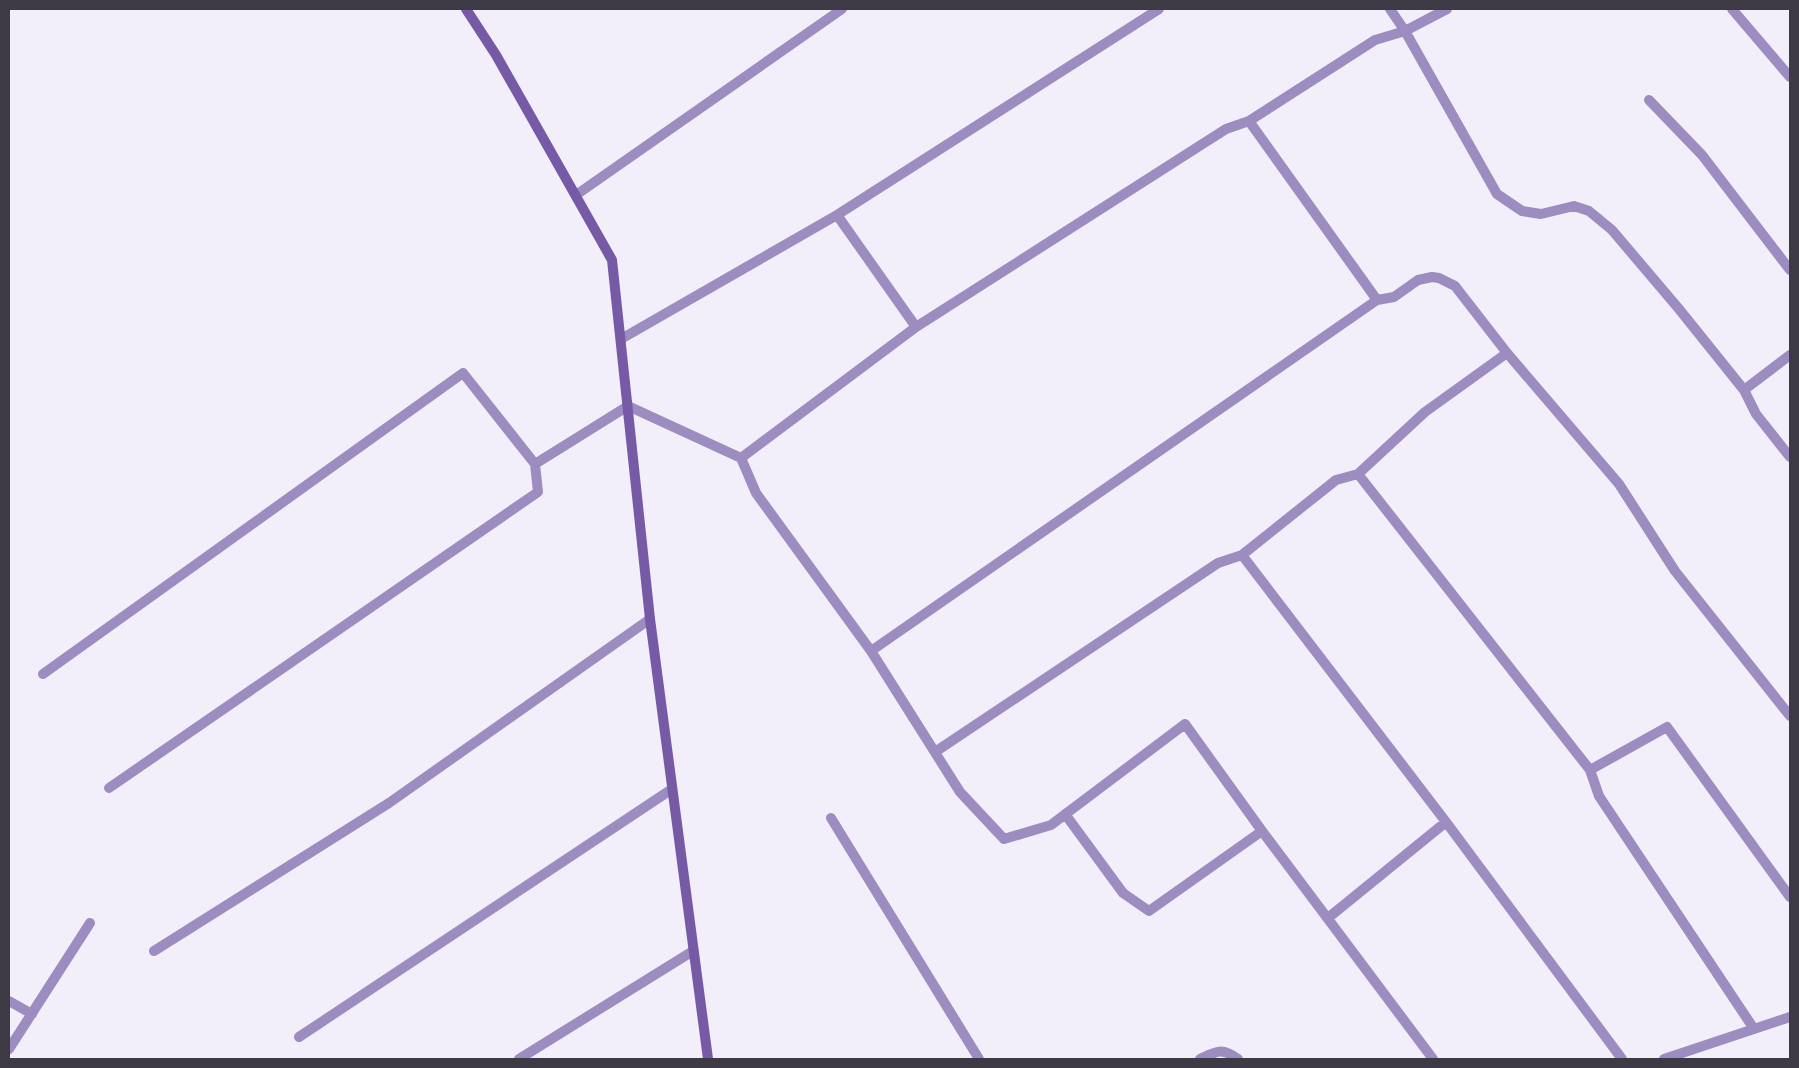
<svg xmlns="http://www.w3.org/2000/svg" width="1799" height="1068" viewBox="0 0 1799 1068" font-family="'Times New Roman',serif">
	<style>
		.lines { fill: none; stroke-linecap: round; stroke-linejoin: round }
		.minor { stroke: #9d8cc0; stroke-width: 10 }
		.secondary { stroke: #765aa6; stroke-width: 10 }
	</style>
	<rect width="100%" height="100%" fill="#f2effa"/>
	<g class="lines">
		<path class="minor" d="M 1390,9 L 1405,31 L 1497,194 L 1522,211 L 1541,214 L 1574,206 L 1589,211 L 1612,230 L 1679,309 L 1744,390 L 1756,414 L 1790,457
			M 1732,9 L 1790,77
			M 1649,100 L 1702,155 L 1790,270
			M 1249,121 L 1377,300
			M 576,195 L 842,9
			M 837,215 L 916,327
			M 621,339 L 837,215 L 1159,9
			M 1744,390 L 1790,355
			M 741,458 L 916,327 L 1226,129 L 1249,121 L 1375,40 L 1405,31 L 1447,9
			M 1358,474 L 1590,770 L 1599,796 L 1754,1029
			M 1242,555 L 1446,822 L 1622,1059
			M 871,651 L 1377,300 L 1394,297 L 1418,280 L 1432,277 L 1439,278 L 1455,286 L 1507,353 L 1619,484 L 1675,571 L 1790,716
			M 43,674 L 463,373 L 535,464 L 628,406 L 741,458 L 756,493 L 871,651 L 960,792 L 1004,839 L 1051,825 L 1185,724 L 1262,831 L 1433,1059
			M 935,752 L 1218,563 L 1242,555 L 1336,480 L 1358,474 L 1425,412 L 1507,353
			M 1590,770 L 1667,727 L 1790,897
			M 109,788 L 538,492 L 535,464
			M 1065,814 L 1123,893 L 1149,911 L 1262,831
			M 831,818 L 979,1059
			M 1328,918 L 1446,822
			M 154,951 L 389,803 L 650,619
			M 9,1001 L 32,1014
			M 299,1037 L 672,789
			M 9,1049 L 90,923
			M 519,1059 L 693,951
			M 1200,1059 C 1217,1051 1222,1047 1238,1059
			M 1664,1059 L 1790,1017"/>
		<path class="secondary" d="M 466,9 L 496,55 L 612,260 L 650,619 L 708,1059"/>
	</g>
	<rect width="1799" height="1068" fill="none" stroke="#3d3a45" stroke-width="20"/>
</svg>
